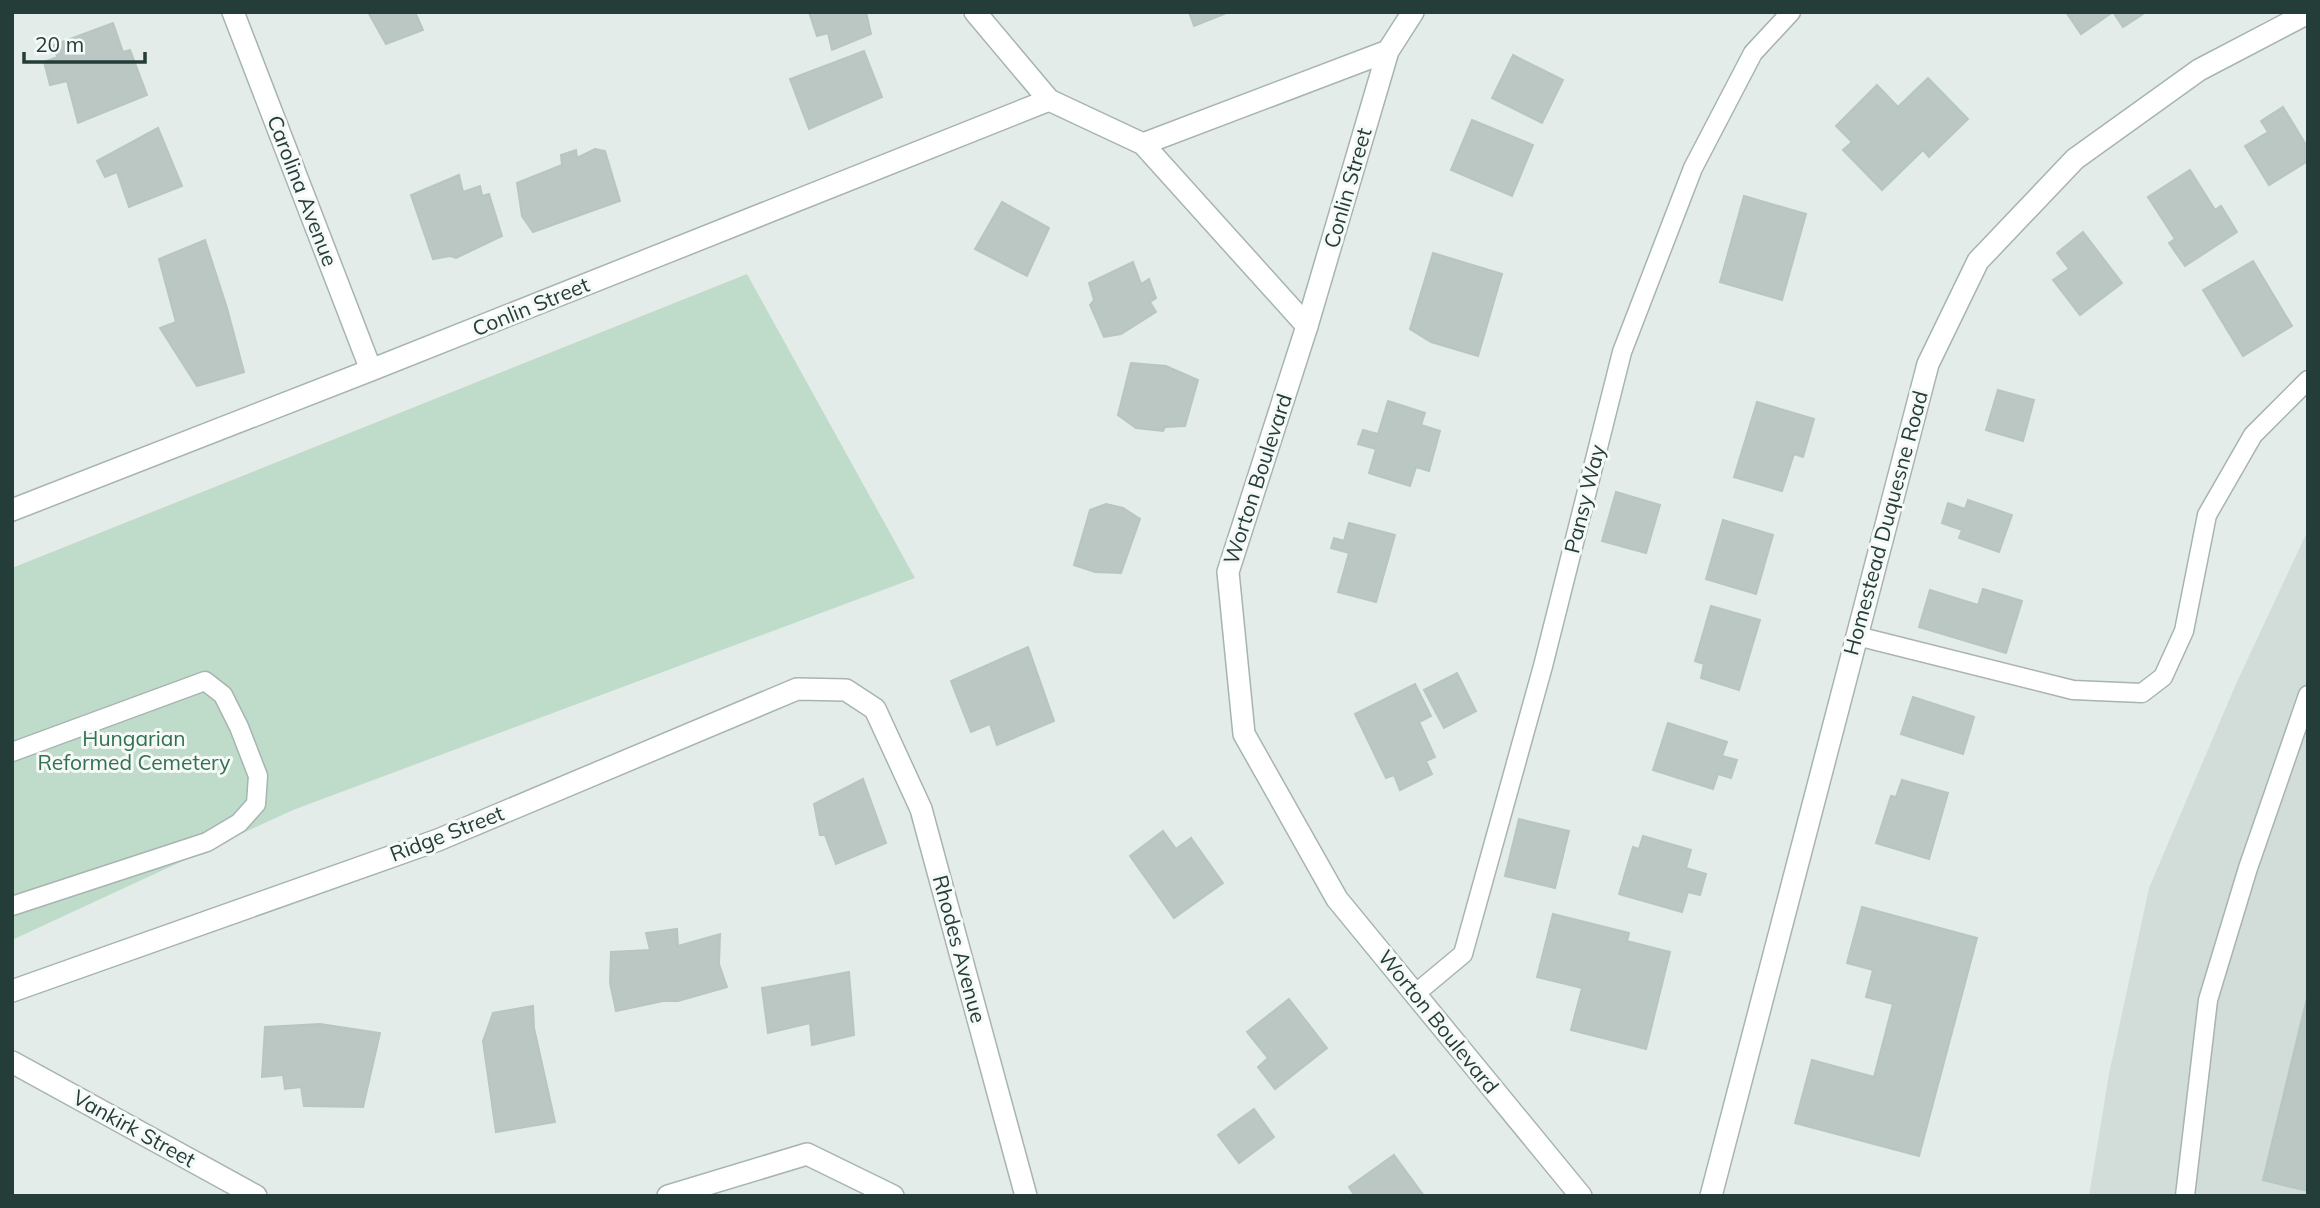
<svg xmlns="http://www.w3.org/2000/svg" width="2320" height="1208" viewBox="0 0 2320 1208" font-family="Mulish,sans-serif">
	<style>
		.built { fill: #d2dcd9 }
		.green { fill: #bfdcca }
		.building { fill: #bac7c3; stroke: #b7c6c1; stroke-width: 2 }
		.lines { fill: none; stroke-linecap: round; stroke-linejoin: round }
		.service-casing { stroke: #a7b4b1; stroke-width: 21 }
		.minor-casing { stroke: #a7b4b1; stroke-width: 24 }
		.tertiary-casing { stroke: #a7b4b1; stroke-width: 24 }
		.service { stroke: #fff; stroke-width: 18 }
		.minor { stroke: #fff; stroke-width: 21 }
		.tertiary { stroke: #fff; stroke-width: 21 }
		.labels { text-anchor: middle; stroke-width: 6; stroke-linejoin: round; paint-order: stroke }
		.street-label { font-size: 21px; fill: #253d39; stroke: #f5f9f7 }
		.park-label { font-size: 21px; fill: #327051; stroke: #f5f9f7 }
	</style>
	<rect width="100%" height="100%" fill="#e4ecea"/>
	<path class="built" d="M 2308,530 L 2308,1196 L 2089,1196 L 2109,1074 L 2149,888 L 2236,684 Z"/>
	<path class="green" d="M 747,274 L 915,578 L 293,810 L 12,940 L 12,568 Z"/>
	<path class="building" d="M 368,12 L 415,12 L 423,30 L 386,44 Z
		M 809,12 L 866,12 L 871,34 L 832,50 L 828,33 L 817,36 Z
		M 1189,12 L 1229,12 L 1194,26 Z
		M 2066,12 L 2146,12 L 2123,27 L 2113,12 L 2081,34 Z
		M 113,23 L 123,52 L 130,50 L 147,95 L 78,123 L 67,81 L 50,85 L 44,62 L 58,57 L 51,46 Z
		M 864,51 L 882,97 L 809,129 L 790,79 Z
		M 1513,55 L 1563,80 L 1542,123 L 1492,98 Z
		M 1928,78 L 1968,119 L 1929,157 L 1923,150 L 1882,190 L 1843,150 L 1852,142 L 1836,126 L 1877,85 L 1898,107 Z
		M 2283,107 L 2308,148 L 2308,161 L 2269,185 L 2245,146 L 2268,132 L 2261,121 Z
		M 1472,120 L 1533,145 L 1512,196 L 1451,170 Z
		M 158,128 L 182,186 L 129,207 L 117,172 L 105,177 L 97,161 Z
		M 595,149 L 605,151 L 620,201 L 533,232 L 522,216 L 517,183 L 562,165 L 561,155 L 576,150 L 577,158 Z
		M 2190,170 L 2215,210 L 2221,206 L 2237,232 L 2185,266 L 2169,243 L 2175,239 L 2148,197 Z
		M 459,175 L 463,192 L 480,186 L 482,196 L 489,194 L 502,236 L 456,258 L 450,256 L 433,259 L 411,195 Z
		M 1744,196 L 1806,214 L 1782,300 L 1720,282 Z
		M 1002,202 L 1049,228 L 1027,276 L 975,249 Z
		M 2083,232 L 2122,283 L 2080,315 L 2053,280 L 2069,269 L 2057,253 Z
		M 205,240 L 227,308 L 244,372 L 197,386 L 160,328 L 176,322 L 159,259 Z
		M 1433,253 L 1502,274 L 1478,356 L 1431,342 L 1410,329 Z
		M 2253,261 L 2292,326 L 2243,356 L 2203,290 Z
		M 1133,262 L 1141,284 L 1149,279 L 1156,298 L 1150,302 L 1156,312 L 1121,334 L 1104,337 L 1090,305 L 1094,300 L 1089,283 Z
		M 1131,363 L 1166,366 L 1198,380 L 1185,426 L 1165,427 L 1163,431 L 1136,428 L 1118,415 Z
		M 1998,390 L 2034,400 L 2023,441 L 1986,430 Z
		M 1388,401 L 1425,413 L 1421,425 L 1440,431 L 1429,471 L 1416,467 L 1410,486 L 1369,473 L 1376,449 L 1358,444 L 1363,430 L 1378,434 Z
		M 1757,402 L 1814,419 L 1803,457 L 1794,454 L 1782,491 L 1734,477 Z
		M 1616,492 L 1660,505 L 1646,553 L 1602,541 Z
		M 1968,500 L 2012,515 L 1999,552 L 1959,538 L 1962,530 L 1942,523 L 1948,503 L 1965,509 Z
		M 1106,504 L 1123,508 L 1140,519 L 1121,573 L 1095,572 L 1074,565 L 1090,510 Z
		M 1723,520 L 1773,535 L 1756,594 L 1706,579 Z
		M 1349,523 L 1395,535 L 1376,602 L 1338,592 L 1349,553 L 1331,548 L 1334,538 L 1344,541 Z
		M 1983,589 L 2022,601 L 2006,653 L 1919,627 L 1930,590 L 1978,605 Z
		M 1711,606 L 1760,620 L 1739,690 L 1701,678 L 1704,664 L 1695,661 Z
		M 1028,647 L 1054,721 L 997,745 L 990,724 L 971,732 L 951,681 Z
		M 1457,673 L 1476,711 L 1444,728 L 1424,690 Z
		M 1415,684 L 1431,716 L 1419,722 L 1435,757 L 1426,761 L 1432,774 L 1400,790 L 1394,775 L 1386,778 L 1355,714 Z
		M 1913,697 L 1974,717 L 1963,754 L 1901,734 Z
		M 1668,723 L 1727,742 L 1722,756 L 1737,760 L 1731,778 L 1718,774 L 1713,789 L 1653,770 Z
		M 863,779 L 886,843 L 836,864 L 825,835 L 820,835 L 814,804 Z
		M 1902,780 L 1948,793 L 1929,859 L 1876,843 L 1891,796 L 1896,797 Z
		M 1519,819 L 1569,831 L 1555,888 L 1505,876 Z
		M 1163,831 L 1176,849 L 1191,838 L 1223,883 L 1174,918 L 1130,856 Z
		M 1643,836 L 1691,850 L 1686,868 L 1706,874 L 1700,895 L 1688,892 L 1682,912 L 1619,894 L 1633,847 L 1639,849 Z
		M 1862,907 L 1977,938 L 1919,1156 L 1795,1123 L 1812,1060 L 1874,1077 L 1893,1004 L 1866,997 L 1873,970 L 1847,963 Z
		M 1553,914 L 1629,933 L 1627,941 L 1670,952 L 1646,1049 L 1571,1030 L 1582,988 L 1537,977 Z
		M 677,929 L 678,946 L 720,934 L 719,964 L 727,987 L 678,1001 L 663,1001 L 616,1011 L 610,983 L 611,952 L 650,950 L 646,933 Z
		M 849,972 L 854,1035 L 812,1045 L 810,1023 L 768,1033 L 762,988 Z
		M 2308,994 L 2308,1191 L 2263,1180 Z
		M 1289,999 L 1327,1048 L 1275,1089 L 1258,1067 L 1268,1058 L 1247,1032 Z
		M 533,1006 L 534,1028 L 555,1122 L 496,1132 L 483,1041 L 493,1013 Z
		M 320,1024 L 380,1033 L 363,1107 L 304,1106 L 301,1087 L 285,1089 L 283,1075 L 262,1077 L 265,1027 Z
		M 1254,1109 L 1274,1137 L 1239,1163 L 1218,1135 Z
		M 1394,1155 L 1424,1196 L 1355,1196 L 1349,1187 Z"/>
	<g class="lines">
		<defs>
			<path id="service" d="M 1857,636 L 2073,690 L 2142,693 L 2163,677 L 2184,631 L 2207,515 L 2253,435 L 2308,380
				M 12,752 L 205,681 L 223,695 L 239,727 L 258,776 L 256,804 L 239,823 L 207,842 L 12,906
				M 1415,994 L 1463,954 L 1543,666 L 1622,352 L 1693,168 L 1753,53 L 1791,12
				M 2185,1196 L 2208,1000 L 2248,868 L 2308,695"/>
			<path id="minor" d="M 233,12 L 371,370
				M 1143,144 L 1388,51 L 1413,12
				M 1307,326 L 1388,51
				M 12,510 L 371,370 L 1049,100
				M 12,991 L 438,840 L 797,689 L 846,690 L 875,709 L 921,809 L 1026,1196
				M 12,1062 L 256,1196"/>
			<path id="tertiary" d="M 975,12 L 1049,100 L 1143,144 L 1307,326 L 1228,572 L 1244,734 L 1337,899 L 1581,1196
				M 668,1196 L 807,1154 L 893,1196
				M 1711,1196 L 1928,364 L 1978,261 L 2075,159 L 2199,70 L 2308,13"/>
		</defs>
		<use href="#service" class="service-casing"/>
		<use href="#minor" class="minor-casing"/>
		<use href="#tertiary" class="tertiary-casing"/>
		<use href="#service" class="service"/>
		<use href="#minor" class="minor"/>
		<use href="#tertiary" class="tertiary"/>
	</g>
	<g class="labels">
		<g class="street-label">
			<text transform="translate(1348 188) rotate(-74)" y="7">Conlin Street</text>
			<text transform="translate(302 191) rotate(69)" y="7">Carolina Avenue</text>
			<text transform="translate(531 307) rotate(-22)" y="7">Conlin Street</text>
			<text transform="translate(1258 479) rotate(-72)" y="7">Worton Boulevard</text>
			<text transform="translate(1585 499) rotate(-76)" y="7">Pansy Way</text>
			<text transform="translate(1886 523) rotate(-75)" y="7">Homestead Duquesne Road</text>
			<text transform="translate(447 834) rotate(-21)" y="7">Ridge Street</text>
			<text transform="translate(959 949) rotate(75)" y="7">Rhodes Avenue</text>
			<text transform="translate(1438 1022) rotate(51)" y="7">Worton Boulevard</text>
			<text transform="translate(134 1129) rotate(29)" y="7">Vankirk Street</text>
		</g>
		<g class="park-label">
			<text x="134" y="746">Hungarian<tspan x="134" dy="24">Reformed Cemetery</tspan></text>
		</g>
	</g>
	<rect width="2320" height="1208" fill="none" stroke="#253d39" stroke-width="28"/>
	<path d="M24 52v10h121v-10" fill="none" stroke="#253d39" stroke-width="3.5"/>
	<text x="35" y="52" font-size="21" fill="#253d39" stroke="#f5f9f7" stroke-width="5" paint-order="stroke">20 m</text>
</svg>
